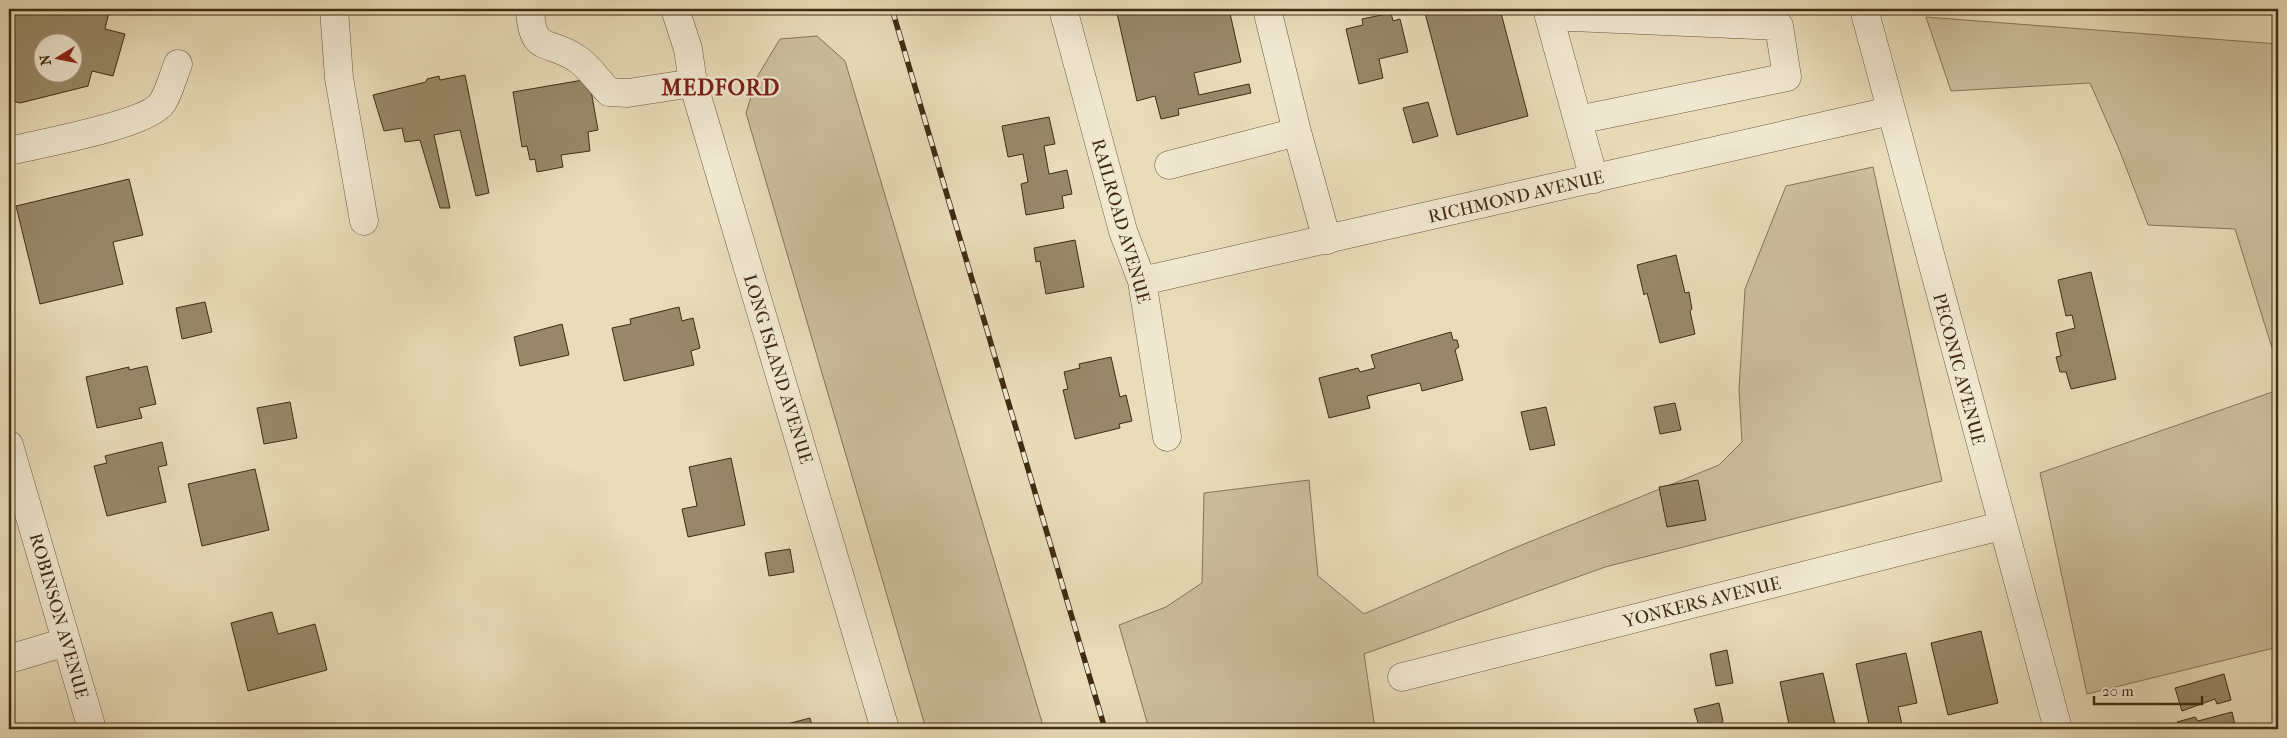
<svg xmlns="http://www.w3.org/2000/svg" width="2287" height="738" viewBox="0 0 2287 738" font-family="'IM FELL French Canon',serif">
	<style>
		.green { fill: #ccbe9d; stroke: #867558 }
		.building { fill: #988869; stroke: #402c13; fill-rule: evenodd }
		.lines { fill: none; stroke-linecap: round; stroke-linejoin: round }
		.minor-casing { stroke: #6a583c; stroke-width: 29 }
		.minor { stroke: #f1e8d2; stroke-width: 28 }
		.rail-casing { stroke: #402c13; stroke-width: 5.5 }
		.rail { stroke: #f1e8d2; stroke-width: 4; stroke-dasharray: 11; stroke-linecap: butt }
		.labels { text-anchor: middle; stroke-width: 4.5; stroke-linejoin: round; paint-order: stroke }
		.street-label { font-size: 18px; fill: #402c13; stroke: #f1e8d2 }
		.district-label { font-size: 22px; font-weight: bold; letter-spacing: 1px; fill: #7a1f14; stroke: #f1e8d2 }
	</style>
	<rect width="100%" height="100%" fill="#e9dcb9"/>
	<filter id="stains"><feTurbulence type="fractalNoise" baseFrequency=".004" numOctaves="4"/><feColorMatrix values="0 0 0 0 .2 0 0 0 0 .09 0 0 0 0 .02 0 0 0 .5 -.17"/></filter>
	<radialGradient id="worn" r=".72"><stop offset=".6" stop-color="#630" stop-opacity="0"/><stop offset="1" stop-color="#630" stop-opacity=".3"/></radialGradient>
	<path class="green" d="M 1926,17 L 2278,44 L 2278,367 L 2235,229 L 2148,225 L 2119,149 L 2090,83 L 1951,91 Z
		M 817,36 L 845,61 L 1044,729 L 926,729 L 746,113 L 757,77 L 780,39 Z
		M 1873,167 L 1942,481 L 1605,567 L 1364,654 L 1375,729 L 1149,729 L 1119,625 L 1166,607 L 1202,583 L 1204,493 L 1309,480 L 1318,576 L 1364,614 L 1507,551 L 1719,465 L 1742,442 L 1739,390 L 1745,289 L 1786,186 Z
		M 2278,390 L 2278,647 L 2087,694 L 2040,473 Z"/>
	<path class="building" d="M 9,9 L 98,9 L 109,12 L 105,29 L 125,34 L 113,76 L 92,71 L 88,86 L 20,103 L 9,100 ZM 42,42 L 72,42 L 72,72 L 42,72 Z
		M 1116,9 L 1229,9 L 1241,62 L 1194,73 L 1199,95 L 1249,84 L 1251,93 L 1178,109 L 1179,115 L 1161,119 L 1155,96 L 1137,101 Z
		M 1424,9 L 1500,9 L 1528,116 L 1457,135 Z
		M 1391,13 L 1393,21 L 1400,19 L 1408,52 L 1379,59 L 1383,78 L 1359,84 L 1346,29 L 1363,25 L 1362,19 Z
		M 465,75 L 489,193 L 476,196 L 460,130 L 434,135 L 450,208 L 440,208 L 420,140 L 405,142 L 402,128 L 384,131 L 373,95 L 426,82 L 427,79 L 439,76 L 440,80 Z
		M 589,79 L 598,130 L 588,132 L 590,151 L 561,155 L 563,167 L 537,172 L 535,159 L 530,160 L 527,146 L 522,147 L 513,92 Z
		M 1428,102 L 1438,136 L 1413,143 L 1403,108 Z
		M 1049,117 L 1055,144 L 1044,146 L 1049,174 L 1067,170 L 1072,194 L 1062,196 L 1064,208 L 1026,215 L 1021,184 L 1028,182 L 1023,154 L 1008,157 L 1002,126 Z
		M 129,179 L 143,235 L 113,242 L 123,284 L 40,304 L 16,206 Z
		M 1075,240 L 1084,287 L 1046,294 L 1040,261 L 1036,262 L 1034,248 Z
		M 1676,255 L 1685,293 L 1689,292 L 1692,309 L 1690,311 L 1695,334 L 1660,343 L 1647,293 L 1644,295 L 1637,265 Z
		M 2091,272 L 2116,379 L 2071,389 L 2066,372 L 2060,372 L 2056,357 L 2061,356 L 2056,333 L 2075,328 L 2072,315 L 2066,316 L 2058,280 Z
		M 205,302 L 212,332 L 182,339 L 176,308 Z
		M 679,307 L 682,321 L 693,318 L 700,348 L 691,351 L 694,365 L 624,381 L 612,328 L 631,324 L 630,319 Z
		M 562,324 L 569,355 L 520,366 L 514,337 Z
		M 1451,332 L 1453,340 L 1457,340 L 1459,347 L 1455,350 L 1463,380 L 1422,391 L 1420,383 L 1367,396 L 1370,408 L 1329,418 L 1319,378 L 1358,368 L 1360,372 L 1375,368 L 1371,355 Z
		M 1111,357 L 1120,397 L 1126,395 L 1132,421 L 1119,424 L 1120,428 L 1075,439 L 1063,390 L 1068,389 L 1064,372 L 1080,368 L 1079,364 Z
		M 147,366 L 156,404 L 139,408 L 142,418 L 97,428 L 86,377 L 129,367 L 129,370 Z
		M 290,402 L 297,438 L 264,444 L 257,408 Z
		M 1675,403 L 1681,430 L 1660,434 L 1654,407 Z
		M 1546,407 L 1555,445 L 1530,450 L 1521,412 Z
		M 162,442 L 167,465 L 158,467 L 166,502 L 107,516 L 94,466 L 107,463 L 105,456 Z
		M 731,458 L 745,525 L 688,537 L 682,509 L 697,506 L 689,467 Z
		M 255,469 L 269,530 L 202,546 L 188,484 Z
		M 1698,480 L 1706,520 L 1667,527 L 1659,487 Z
		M 790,549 L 794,572 L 769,576 L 765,553 Z
		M 272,612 L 278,634 L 315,624 L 327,670 L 248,691 L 231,623 Z
		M 1981,631 L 1998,703 L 1948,715 L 1931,643 Z
		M 1727,650 L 1733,683 L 1716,686 L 1710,654 Z
		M 1906,653 L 1917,703 L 1898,707 L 1903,729 L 1870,729 L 1856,664 Z
		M 1823,673 L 1836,729 L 1790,729 L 1780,682 Z
		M 2224,674 L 2231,700 L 2217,704 L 2215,699 L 2182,711 L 2175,688 Z
		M 1719,703 L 1723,721 L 1721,724 L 1722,729 L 1687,729 L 1699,726 L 1694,709 Z
		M 2232,712 L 2236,729 L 2179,729 L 2177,722 L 2195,717 L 2198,721 Z
		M 810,718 L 813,729 L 768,729 Z"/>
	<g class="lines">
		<defs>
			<path id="minor" d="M 334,9 L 339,78 L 364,221
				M 530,9 C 532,55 548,39 576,58 C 589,66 598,81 609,92 L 628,93 L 693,83
				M 675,9 L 688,49 L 693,83 L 885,729
				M 1063,9 L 1123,231 L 1142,281 L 1167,437
				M 1267,9 L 1297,132 L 1327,240
				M 1547,9 L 1594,179
				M 1864,9 L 2058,729
				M 1549,16 L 1779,26 L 1787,77 L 1578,120
				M 9,151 C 38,144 147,125 162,103 C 169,93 173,76 178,64
				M 1169,165 L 1297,132
				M 1142,281 L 1890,111
				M 9,445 L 92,729
				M 9,659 L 66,642
				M 1402,677 L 2001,526"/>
		</defs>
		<use href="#minor" class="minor-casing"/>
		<use href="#minor" class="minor"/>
		<defs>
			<path id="rail" d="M 892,9 L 1105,729"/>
		</defs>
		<use href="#rail" class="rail-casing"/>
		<use href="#rail" class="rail"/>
	</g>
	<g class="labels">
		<g class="street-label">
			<text transform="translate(1516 197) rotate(-13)" y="6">RICHMOND AVENUE</text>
			<text transform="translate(1121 221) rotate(74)" y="6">RAILROAD AVENUE</text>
			<text transform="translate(778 369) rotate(73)" y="6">LONG ISLAND AVENUE</text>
			<text transform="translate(1959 369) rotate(75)" y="6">PECONIC AVENUE</text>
			<text transform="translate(1702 602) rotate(-14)" y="6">YONKERS AVENUE</text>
			<text transform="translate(59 616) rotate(74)" y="6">ROBINSON AVENUE</text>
		</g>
		<g class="district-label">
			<text x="721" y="95">MEDFORD</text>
		</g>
	</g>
	<rect width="2287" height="738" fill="none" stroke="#e9dcb9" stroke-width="30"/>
	<rect x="10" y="10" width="2267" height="718" fill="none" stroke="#402c13" stroke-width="2.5"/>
	<rect x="15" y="15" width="2257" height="708" fill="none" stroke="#402c13"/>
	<g transform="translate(58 58) rotate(260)"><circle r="24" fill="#f1e8d2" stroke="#aa9d86"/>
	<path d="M0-4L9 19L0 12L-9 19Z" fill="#8f2418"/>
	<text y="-8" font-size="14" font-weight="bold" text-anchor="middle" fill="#402c13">N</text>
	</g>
	<path d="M2094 696v8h108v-8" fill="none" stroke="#402c13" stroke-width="2.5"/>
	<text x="2102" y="696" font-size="15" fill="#402c13" stroke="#f1e8d2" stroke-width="4" paint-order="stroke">20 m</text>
	<rect width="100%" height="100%" filter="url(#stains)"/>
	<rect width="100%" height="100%" fill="url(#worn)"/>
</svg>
